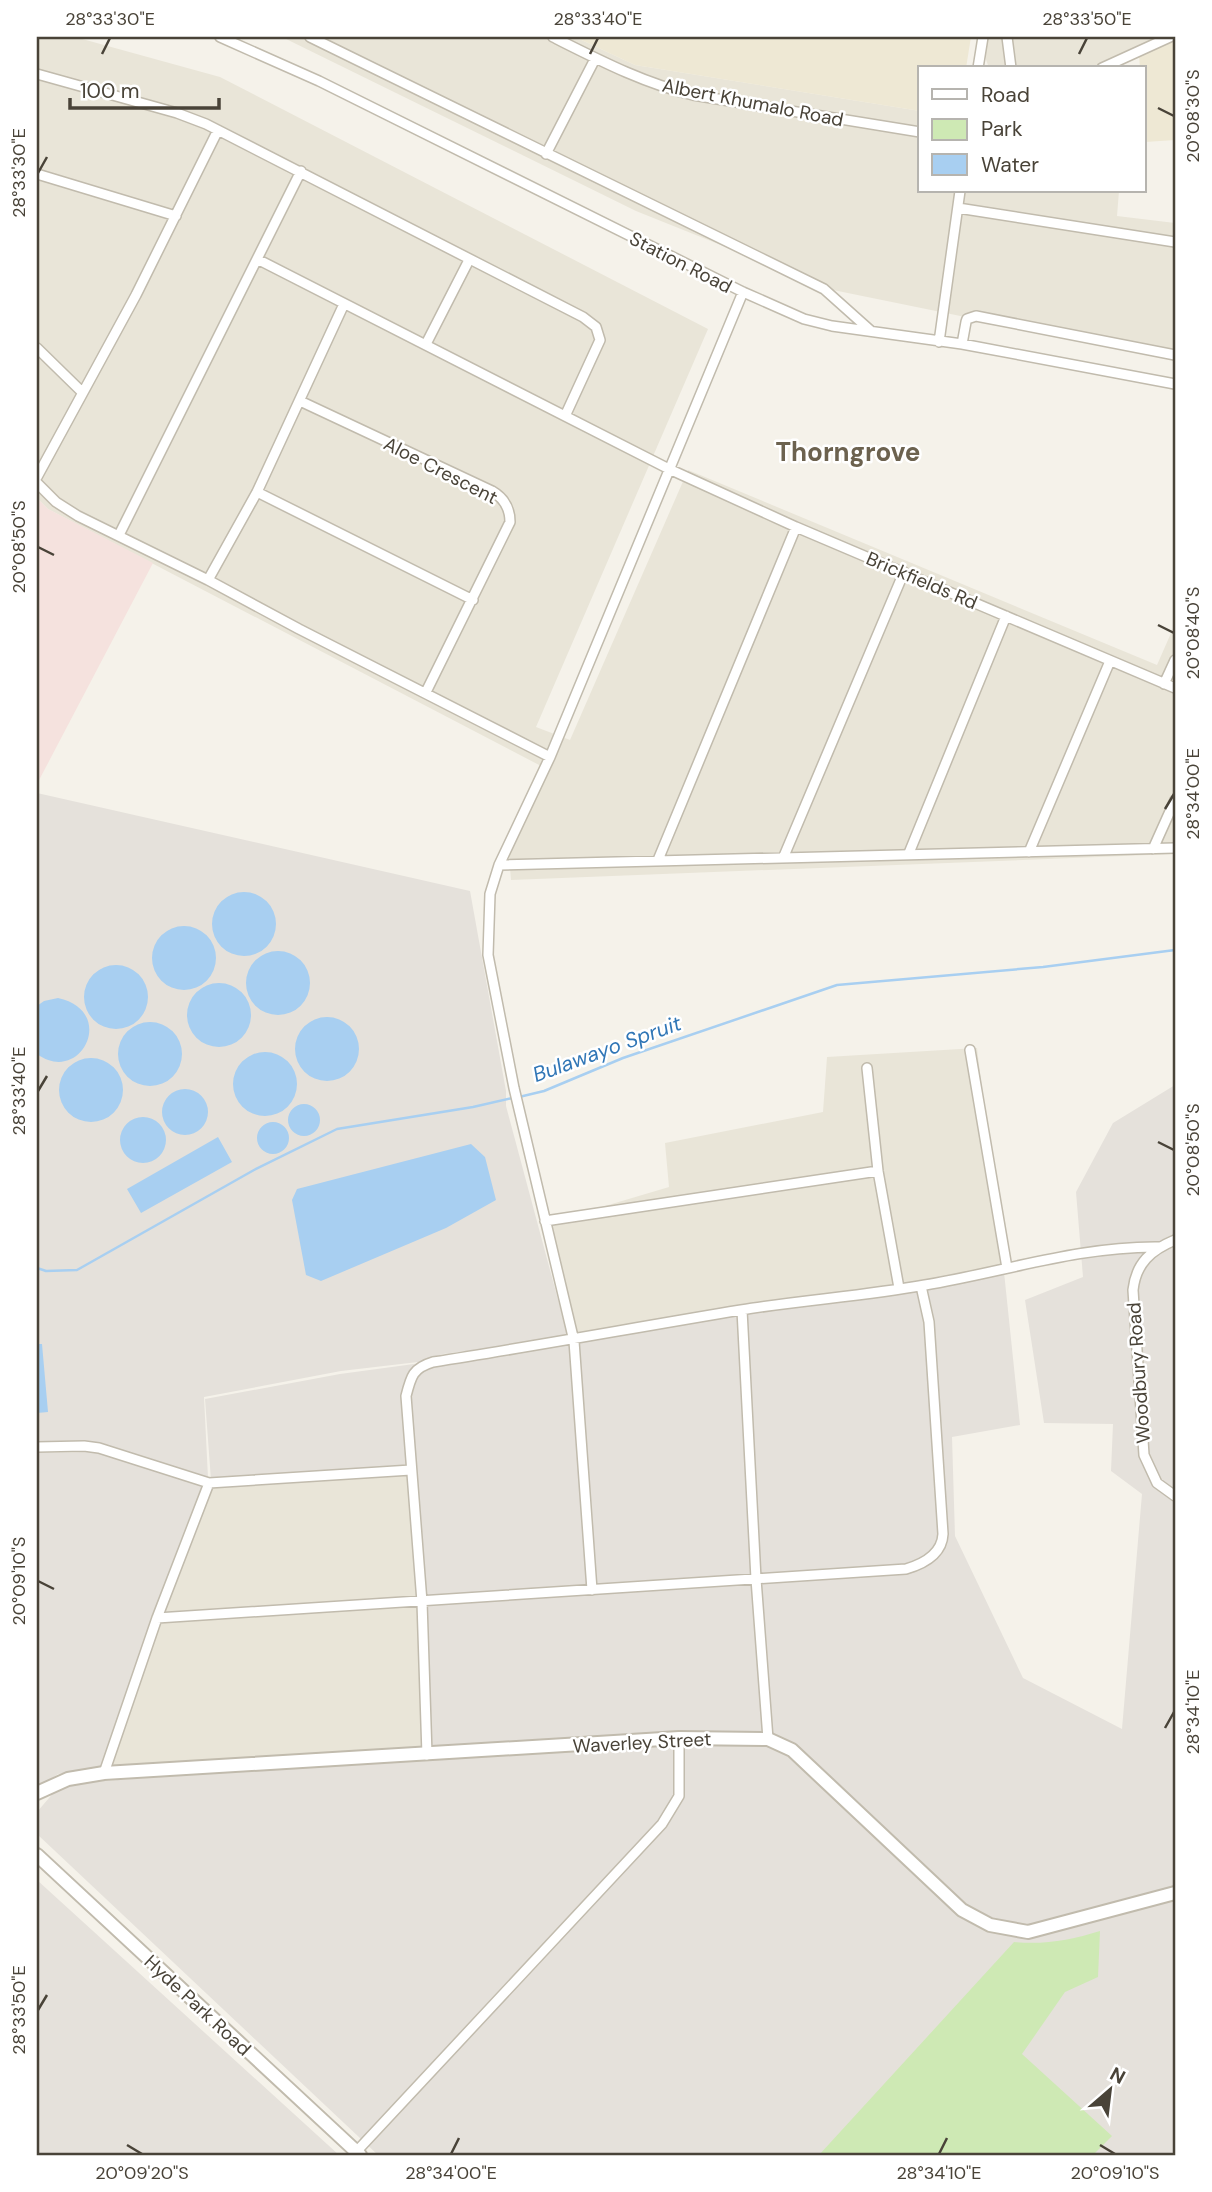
<svg xmlns="http://www.w3.org/2000/svg" width="1212" height="2192" viewBox="0 0 1212 2192" font-family="'DM Sans',sans-serif">
	<style>
		.residential { fill: #e9e5d8 }
		.industrial { fill: #e5e1db }
		.education { fill: #eee8d4 }
		.medical { fill: #f5e2de }
		.green { fill: #cee9b4 }
		.water { fill: #a8cff1 }
		.lines { fill: none; stroke-linecap: round; stroke-linejoin: round }
		.stream { stroke: #a8cff1; stroke-width: 2.5 }
		.minor-casing { stroke: #c1bbad; stroke-width: 12 }
		.tertiary-casing { stroke: #c1bbad; stroke-width: 16 }
		.minor { stroke: #fff; stroke-width: 9 }
		.tertiary { stroke: #fff; stroke-width: 12 }
		.ticks { fill: none; stroke: #494338; stroke-width: 2.5 }
		.labels { text-anchor: middle; stroke-width: 5; stroke-linejoin: round; paint-order: stroke }
		.street-label { font-size: 19px; fill: #494338; stroke: #fff }
		.water-label { font-size: 21px; font-style: italic; fill: #3076b6; stroke: #fff }
		.district-label { font-size: 26px; font-weight: bold; fill: #6c624f; stroke: #fff }
		.neatline { fill: none; stroke: #494338; stroke-width: 2.5 }
		.ticks-label { font-size: 18px; text-anchor: middle; fill: #494338 }
	</style>
	<rect width="100%" height="100%" fill="#f5f2ea"/>
	<path class="residential" d="M 37,37 L 75,37 L 220,77 L 708,329 L 536,727 L 570,740 L 688,470 L 1157,665 L 1175,624 L 1175,854 L 511,880 L 509,855 L 543,767 L 48,509 L 37,498 Z
		M 282,37 L 575,37 L 635,65 L 920,111 L 920,191 L 1119,191 L 1117,216 L 1175,223 L 1175,360 L 833,290 L 636,211 Z
		M 978,37 L 1175,37 L 1175,40 L 1110,68 L 989,68 Z
		M 977,1048 L 1004,1272 L 575,1338 L 548,1223 L 669,1187 L 665,1143 L 823,1112 L 827,1057 Z
		M 410,1471 L 426,1754 L 108,1770 L 211,1485 Z"/>
	<path class="industrial" d="M 37,793 L 470,891 L 506,1091 L 506,1106 L 568,1337 L 443,1354 L 418,1362 L 341,1371 L 204,1397 L 208,1478 L 112,1447 L 86,1443 L 37,1443 Z
		M 1175,1085 L 1175,2155 L 378,2155 L 37,1834 L 37,1812 L 61,1784 L 428,1758 L 427,1605 L 412,1469 L 211,1480 L 205,1399 L 340,1374 L 576,1342 L 1004,1272 L 1020,1425 L 952,1437 L 955,1536 L 1023,1678 L 1122,1729 L 1142,1494 L 1111,1471 L 1113,1424 L 1044,1423 L 1025,1300 L 1083,1277 L 1076,1192 L 1113,1123 Z
		M 97,1452 L 206,1484 L 101,1768 L 58,1774 L 37,1788 L 37,1453 Z
		M 37,1880 L 339,2155 L 37,2155 Z"/>
	<path class="education" d="M 575,37 L 971,37 L 966,68 L 920,68 L 920,111 L 635,65 Z
		M 1175,40 L 1175,140 L 1145,142 L 1144,68 L 1140,68 L 1139,55 Z"/>
	<path class="medical" d="M 37,498 L 48,509 L 153,563 L 37,784 Z"/>
	<path class="green" d="M 1100,1931 L 1098,1977 L 1065,1992 L 1022,2054 L 1112,2136 L 1093,2155 L 819,2155 L 1014,1942 C 1044,1945 1071,1940 1100,1931 Z"/>
	<path class="water" d="M212 924a32 32 0 1 1 64 0a32 32 0 1 1-64 0Z
		M152 958a32 32 0 1 1 64 0a32 32 0 1 1-64 0Z
		M246 983a32 32 0 1 1 64 0a32 32 0 1 1-64 0Z
		M84 997a32 32 0 1 1 64 0a32 32 0 1 1-64 0Z
		M187 1015a32 32 0 1 1 64 0a32 32 0 1 1-64 0Z
		M 58,998 C 118,1011 81,1086 37,1054 L 37,1006 L 44,1001 Z
		M295 1049a32 32 0 1 1 64 0a32 32 0 1 1-64 0Z
		M118 1054a32 32 0 1 1 64 0a32 32 0 1 1-64 0Z
		M233 1084a32 32 0 1 1 64 0a32 32 0 1 1-64 0Z
		M59 1090a32 32 0 1 1 64 0a32 32 0 1 1-64 0Z
		M162 1112a23 23 0 1 1 46 0a23 23 0 1 1-46 0Z
		M288 1120a16 16 0 1 1 32 0a16 16 0 1 1-32 0Z
		M120 1140a23 23 0 1 1 46 0a23 23 0 1 1-46 0Z
		M257 1138a16 16 0 1 1 32 0a16 16 0 1 1-32 0Z
		M 218,1137 L 232,1162 L 141,1213 L 127,1189 Z
		M 471,1144 L 485,1157 L 496,1200 L 446,1228 L 321,1281 L 306,1275 L 292,1200 L 297,1189 Z
		M 37,1344 L 42,1344 L 48,1412 L 37,1413 Z"/>
	<g class="lines">
		<path class="stream" d="M 519,1097 L 544,1091 L 623,1058 L 837,985 L 1043,967 L 1175,950
			M 37,1268 L 46,1271 L 77,1270 L 254,1170 L 337,1129 L 473,1107 L 512,1098"/>
		<defs>
			<path id="minor" d="M 220,37 L 319,81 L 743,292 L 804,319 L 832,326 L 962,344 L 1175,384
				M 310,37 L 824,289 L 871,331
				M 553,37 C 599,60 643,83 693,95 L 920,132
				M 1007,37 L 1011,68
				M 978,68 L 983,37
				M 1102,68 L 1170,37
				M 37,74 L 177,113 L 206,124 L 583,317 L 596,327 L 600,340 L 566,414
				M 546,154 L 595,59
				M 37,174 L 176,216
				M 958,208 L 1175,242
				M 257,259 L 669,469 L 796,527 L 1175,688
				M 939,342 L 960,191
				M 426,344 L 469,260
				M 962,344 L 966,322 L 967,319 L 976,316 L 1175,355
				M 37,348 L 82,392
				M 300,401 L 492,491 C 504,498 510,508 510,522 L 426,692
				M 37,477 L 136,295 L 218,130
				M 37,483 L 56,502 L 78,516 L 208,580 L 299,629 L 550,757
				M 257,492 L 473,600
				M 119,535 L 301,171
				M 208,580 L 257,492 L 344,304
				M 1164,684 L 1175,660
				M 1153,849 L 1175,800
				M 1029,852 L 1110,661
				M 909,853 L 1006,616
				M 784,856 L 904,572
				M 658,860 L 796,527
				M 499,865 L 1175,848
				M 970,1050 L 1007,1268
				M 867,1068 L 878,1171 L 899,1288
				M 545,1221 L 878,1171
				M 1175,1240 C 1151,1250 1136,1263 1133,1290 L 1144,1455 L 1157,1483 L 1175,1496
				M 742,1310 L 756,1579 L 768,1739
				M 37,1447 L 84,1446 L 99,1448 L 209,1483 L 411,1470
				M 592,1590 L 574,1341 L 514,1088 L 488,955 L 490,894 L 499,865 L 550,757 L 743,292
				M 157,1618 L 906,1569 C 923,1564 942,1554 943,1534 L 929,1322 L 921,1286
				M 427,1755 L 422,1602 L 406,1396 C 411,1376 413,1368 433,1362 C 536,1346 638,1327 741,1310 C 802,1300 864,1296 925,1285 C 1003,1272 1080,1246 1159,1247
				M 104,1773 L 157,1618 L 209,1483
				M 356,2152 L 662,1824 L 679,1796 L 679,1738"/>
			<path id="tertiary" d="M 37,1793 L 68,1779 L 104,1773 L 679,1738 L 768,1739 L 792,1750 L 962,1910 L 990,1925 L 1028,1932 L 1175,1893
				M 37,1855 L 360,2155"/>
		</defs>
		<use href="#minor" class="minor-casing"/>
		<use href="#tertiary" class="tertiary-casing"/>
		<use href="#minor" class="minor"/>
		<use href="#tertiary" class="tertiary"/>
	</g>
	<path class="ticks" d="M 102,54 L 110,38M 590,54 L 598,38M 1079,54 L 1087,38M 1158,108 L 1174,116M 38,173 L 47,157M 38,547 L 54,555M 1158,625 L 1174,633M 1165,809 L 1174,794M 38,1091 L 47,1076M 1158,1142 L 1174,1150M 38,1581 L 54,1589M 1165,1728 L 1174,1712M 38,2010 L 47,1995M 127,2145 L 142,2154M 1100,2145 L 1115,2154M 451,2154 L 459,2138M 939,2154 L 947,2138"/>
	<g class="labels">
		<g class="street-label">
			<text transform="translate(753 102) rotate(11)" y="7">Albert Khumalo Road</text>
			<text transform="translate(681 262) rotate(27)" y="7">Station Road</text>
			<text transform="translate(441 470) rotate(27)" y="7">Aloe Crescent</text>
			<text transform="translate(922 580) rotate(23)" y="7">Brickfields Rd</text>
			<text transform="translate(1138 1373) rotate(-94)" y="7">Woodbury Road</text>
			<text transform="translate(642 1742) rotate(-3)" y="7">Waverley Street</text>
			<text transform="translate(198 2005) rotate(43)" y="7">Hyde Park Road</text>
		</g>
		<g class="water-label">
			<text transform="translate(607 1049) rotate(-20)" y="7">Bulawayo Spruit</text>
		</g>
		<g class="district-label">
			<text x="848" y="461">Thorngrove</text>
		</g>
	</g>
	<rect width="1212" height="2192" fill="none" stroke="#ffffff" stroke-width="77"/>
	<rect x="918" y="66" width="228" height="126" fill="#ffffff" stroke="#b6b4af" stroke-width="2"/>
	<rect x="932" y="89" width="35" height="10" fill="#ffffff" stroke="#b6b4af" stroke-width="2"/>
	<text x="981" y="102" font-size="21" fill="#494338">Road</text>
	<rect x="932" y="119" width="35" height="21" fill="#cee9b4" stroke="#b6b4af" stroke-width="2"/>
	<text x="981" y="136" font-size="21" fill="#494338">Park</text>
	<rect x="932" y="154" width="35" height="21" fill="#a8cff1" stroke="#b6b4af" stroke-width="2"/>
	<text x="981" y="172" font-size="21" fill="#494338">Water</text>
	<g transform="translate(1110 2090) rotate(28)" stroke="#ffffff" stroke-width="5" paint-order="stroke">
	<path d="M0-5L12 26L0 18L-12 26Z" fill="#494338"/>
	<text y="-10" font-size="19" font-weight="bold" text-anchor="middle" fill="#494338">N</text>
	</g>
	<path d="M70 98v10h149v-10" fill="none" stroke="#494338" stroke-width="3.5"/>
	<text x="80" y="98" font-size="21" fill="#494338" stroke="#ffffff" stroke-width="5" paint-order="stroke">100 m</text>
	<rect x="38" y="38" width="1136" height="2116" class="neatline"/>
	<g class="ticks-label">
		<text x="110" y="25">28°33'30"E</text>
		<text x="598" y="25">28°33'40"E</text>
		<text x="1087" y="25">28°33'50"E</text>
		<text transform="translate(1193 116) rotate(-90)" y="6">20°08'30"S</text>
		<text transform="translate(19 173) rotate(-90)" y="6">28°33'30"E</text>
		<text transform="translate(19 547) rotate(-90)" y="6">20°08'50"S</text>
		<text transform="translate(1193 633) rotate(-90)" y="6">20°08'40"S</text>
		<text transform="translate(1193 794) rotate(-90)" y="6">28°34'00"E</text>
		<text transform="translate(19 1091) rotate(-90)" y="6">28°33'40"E</text>
		<text transform="translate(1193 1150) rotate(-90)" y="6">20°08'50"S</text>
		<text transform="translate(19 1581) rotate(-90)" y="6">20°09'10"S</text>
		<text transform="translate(1193 1712) rotate(-90)" y="6">28°34'10"E</text>
		<text transform="translate(19 2010) rotate(-90)" y="6">28°33'50"E</text>
		<text x="142" y="2179">20°09'20"S</text>
		<text x="451" y="2179">28°34'00"E</text>
		<text x="939" y="2179">28°34'10"E</text>
		<text x="1115" y="2179">20°09'10"S</text>
	</g>
</svg>
